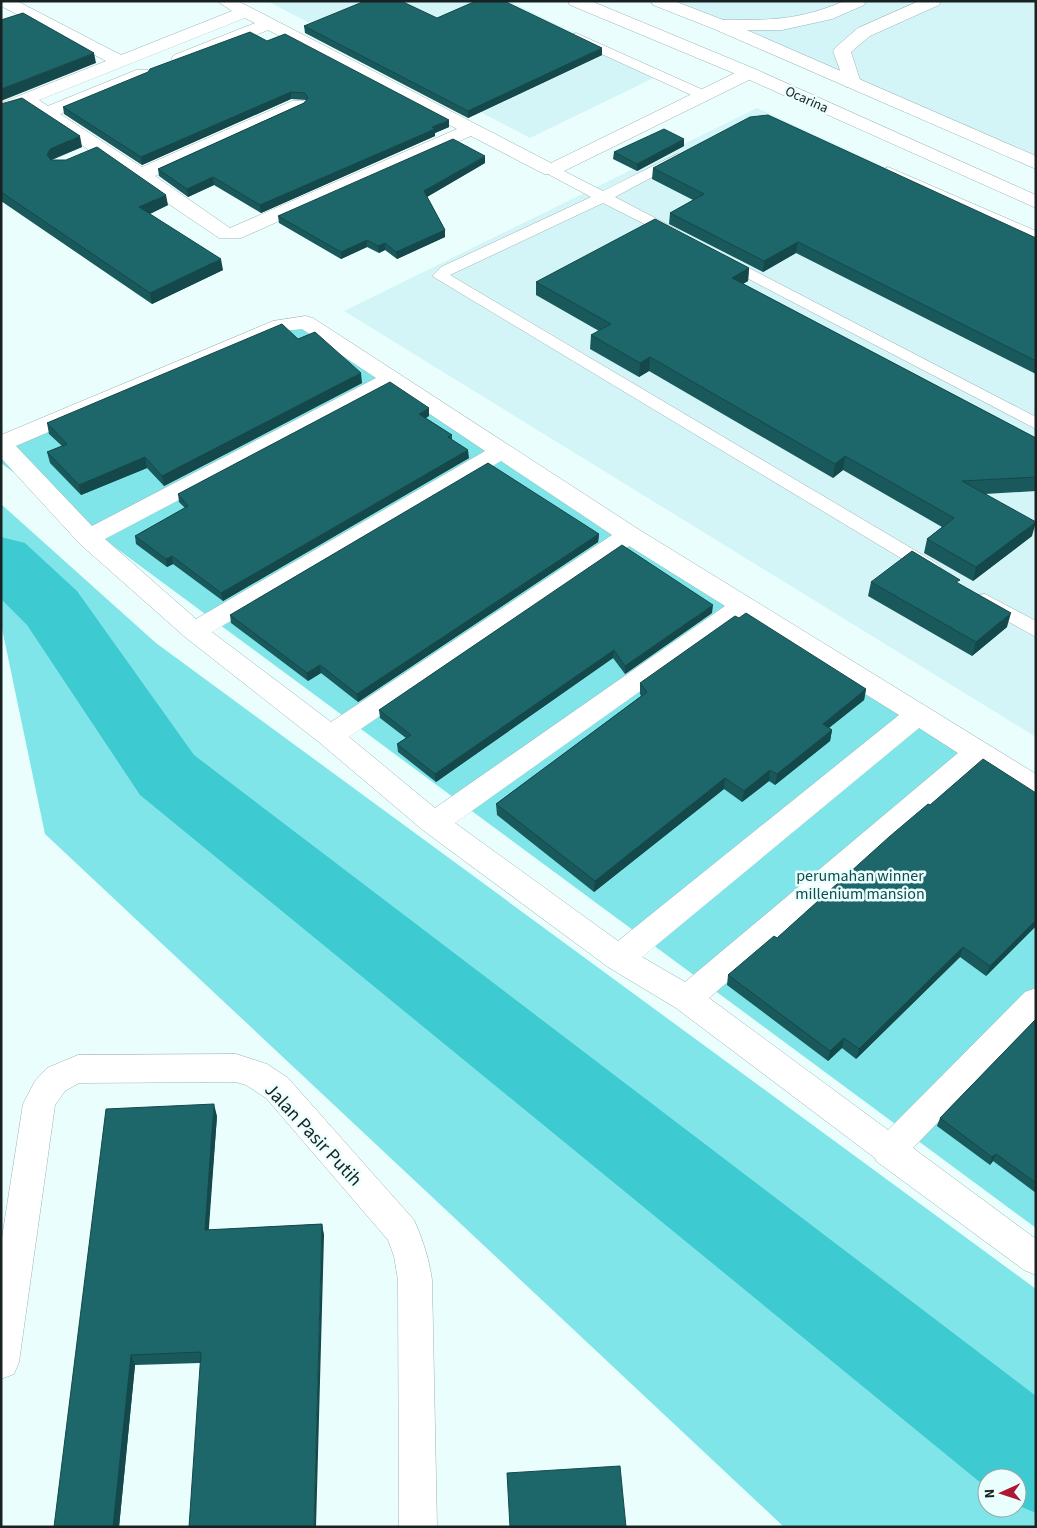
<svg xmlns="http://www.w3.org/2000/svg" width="1037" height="1528" viewBox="0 0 1037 1528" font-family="'Source Sans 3',sans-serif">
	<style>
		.built { fill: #d4f5f7 }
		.green { fill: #80e5e9; fill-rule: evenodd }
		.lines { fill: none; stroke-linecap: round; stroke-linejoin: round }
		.river { fill: #3dcbd1; fill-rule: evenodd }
		.lane-casing { stroke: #9db3b4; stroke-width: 1 }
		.street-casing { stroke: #9db3b4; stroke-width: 1 }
		.secondary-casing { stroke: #9db3b4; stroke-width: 1 }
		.lane { fill: #fff; fill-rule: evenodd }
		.street { fill: #fff; fill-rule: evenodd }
		.secondary { fill: #fff; fill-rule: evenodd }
		.wall { fill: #19595b }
		.shaded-wall { fill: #14484a }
		.building { fill: #1d676a; stroke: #14484a }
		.labels { text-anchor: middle; stroke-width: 5; stroke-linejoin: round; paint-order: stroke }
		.far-street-label { font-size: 14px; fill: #192222; stroke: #ebfefe }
		.park-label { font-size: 16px; fill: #0f4c4e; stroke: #ebfefe }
		.near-street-label { font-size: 19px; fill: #192222; stroke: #ebfefe }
	</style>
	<rect width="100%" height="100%" fill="#ebfefe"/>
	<path class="built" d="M 267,1 L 509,1 L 660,75 L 530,138 Z
		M 659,1 L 1036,1 L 1036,163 Z
		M 757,108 L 1036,237 L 1036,737 L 344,311 Z"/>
	<path class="green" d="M 297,326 L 1036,791 L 1036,1228 L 1,463 L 1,443 Z
		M 1,504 L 156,643 L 1036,1289 L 1036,1527 L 784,1527 L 45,834 L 1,624 ZM 987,1478 L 1017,1478 L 1017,1508 L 987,1508 Z"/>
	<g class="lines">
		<path class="river" d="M 1,537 L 25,543 L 77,591 L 194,755 L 1036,1396 L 1036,1513 L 1017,1505 L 1017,1478 L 987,1478 L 987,1488 L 140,795 L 27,625 L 1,599 Z"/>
		<defs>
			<path id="lane" d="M 576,33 L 710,93 L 712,96 L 710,99 L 700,99 L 571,40 L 569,37 Z
				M 677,154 L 682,155 L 684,158 L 682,161 L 615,197 L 680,231 L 683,234 L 680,237 L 670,237 L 603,203 L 450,275 L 938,564 L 941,568 L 938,572 L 931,574 L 924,572 L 432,276 L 441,267 L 591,197 L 546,173 L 544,170 L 546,167 L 556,167 L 603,191 Z
				M 888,167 L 1036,231 L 1036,242 L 883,174 L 881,171 Z
				M 724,255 L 1036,417 L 1036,429 L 718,263 L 716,260 Z
				M 985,594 L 1036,621 L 1036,637 L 978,605 L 975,600 L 978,595 Z"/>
			<path id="street" d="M 1,1 L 17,1 L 121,55 L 232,11 L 217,1 L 238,1 L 551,163 L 743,69 L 755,69 L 758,73 L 755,77 L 558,174 L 544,174 L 471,136 L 241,238 L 219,238 L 24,106 L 1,114 L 1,103 L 106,61 L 1,6 ZM 245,18 L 255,23 L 174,55 L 171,59 L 174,63 L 186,63 L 268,30 L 457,129 L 230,228 L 155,176 L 304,109 L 307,105 L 304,101 L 292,101 L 142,167 L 60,114 L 148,78 L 151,74 L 148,70 L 136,70 L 48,106 L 39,100 Z
				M 844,1 L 866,1 L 864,5 L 832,19 L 782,30 L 720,30 L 714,29 L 712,25 L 714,21 L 720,20 C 769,20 798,21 844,1 Z
				M 919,1 L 941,1 L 939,5 L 870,36 L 851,52 L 861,83 L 858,87 L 846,87 L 833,51 L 836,47 L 858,28 Z
				M 306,316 L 313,318 L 638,529 L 1036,774 L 1036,798 L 1026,795 L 979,766 L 709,998 L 888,1130 L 1025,992 L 1036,988 L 1036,1021 L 913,1148 L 1036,1239 L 1036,1275 L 1024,1270 L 876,1161 L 875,1158 L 676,1008 L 608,967 L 424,831 L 320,743 L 185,637 L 80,544 L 1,458 L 1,435 L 273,321 ZM 302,329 L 376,378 L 92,526 L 16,446 L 284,331 ZM 391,388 L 485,451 L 196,619 L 105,539 ZM 501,461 L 612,535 L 331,722 L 212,632 ZM 629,546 L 725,606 L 435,808 L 349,737 ZM 743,618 L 899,715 L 618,941 L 455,823 ZM 919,728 L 958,753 L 685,982 L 642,957 Z
				M 236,1054 L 267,1064 L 288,1078 L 414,1220 C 423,1240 429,1259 432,1280 L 437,1527 L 399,1527 L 398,1280 L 394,1256 L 388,1240 L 266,1098 L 246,1085 L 236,1082 L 79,1083 L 65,1091 L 55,1105 L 19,1362 L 14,1374 L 1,1379 L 1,1244 L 23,1104 L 35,1081 L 47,1068 L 78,1055 Z"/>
			<path id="secondary" d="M 568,1 L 591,1 L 755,69 L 1036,195 L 1036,208 L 743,77 L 570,5 Z
				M 651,1 L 674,1 L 726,21 L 1036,156 L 1036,169 L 714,29 L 653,5 Z"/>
		</defs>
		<use href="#lane" class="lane-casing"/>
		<use href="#street" class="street-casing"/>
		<use href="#secondary" class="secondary-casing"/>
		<use href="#lane" class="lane"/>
		<use href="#street" class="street"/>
		<use href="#secondary" class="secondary"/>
	</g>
	<path class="wall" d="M 437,18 L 602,55 L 468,118 L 305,33 L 304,26 Z
		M 267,41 L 449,127 L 435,133 L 435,136 L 261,213 L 214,185 L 188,197 L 159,176 L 158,169 L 304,103 L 306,101 L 306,100 L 291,99 L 142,165 L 64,114 L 63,107 Z
		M 1,104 L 82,147 L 52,160 L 168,205 L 150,214 L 223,270 L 152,304 L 1,201 Z
		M 684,146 L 637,171 L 613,159 L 614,152 Z
		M 485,163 L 427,197 L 445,230 L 445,237 L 397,259 L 385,250 L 379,253 L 367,247 L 341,259 L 279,223 L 278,216 Z
		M 653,168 L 1036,238 L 1036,374 L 796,253 L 763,272 L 669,224 L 670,213 L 693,200 L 652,179 Z
		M 749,268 L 748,281 L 743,284 L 1036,438 L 1036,491 L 985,494 L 1032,536 L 973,581 L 924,553 L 927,539 L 942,527 L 843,470 L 833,478 L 649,371 L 639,377 L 590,349 L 591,335 L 599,331 L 536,295 L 536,282 Z
		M 298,339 L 362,383 L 164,486 L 147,468 L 81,495 L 50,463 L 47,452 L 62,446 L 49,434 L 47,423 Z
		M 429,416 L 426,418 L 452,435 L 452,440 L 469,458 L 223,601 L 173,564 L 167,567 L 136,544 L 135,536 L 185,508 L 179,502 L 178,494 Z
		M 599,534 L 598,542 L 358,702 L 321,673 L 308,681 L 231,623 L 230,615 Z
		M 871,582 L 959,584 L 1007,627 L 972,656 L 868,596 Z
		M 712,613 L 625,674 L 613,658 L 436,782 L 398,752 L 397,744 L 406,738 L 380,718 L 379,710 Z
		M 640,683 L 866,689 L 864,700 L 829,728 L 832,730 L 830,741 L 775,785 L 769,781 L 742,802 L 724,789 L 594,892 L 497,815 L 496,804 L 641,696 L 640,694 Z
		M 1036,793 L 1036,926 L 986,976 L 960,957 L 856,1059 L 842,1048 L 828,1061 L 727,985 L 728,975 L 777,938 L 930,805 Z
		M 1036,1019 L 1036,1193 L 993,1161 L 990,1165 L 937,1126 L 940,1118 Z
		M 217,1116 L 208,1230 L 322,1224 L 324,1236 L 200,1363 L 135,1365 L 119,1527 L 54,1527 Z"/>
	<path class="shaded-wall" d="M 602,48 L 602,55 L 468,118 L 468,111 Z
		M 94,53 L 96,63 L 1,101 L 1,89 Z
		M 291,92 L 291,99 L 142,165 L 141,157 Z
		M 449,120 L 449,127 L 435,133 L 435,136 L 261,213 L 260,205 Z
		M 80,136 L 82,147 L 52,159 L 49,166 L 47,155 L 50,149 Z
		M 684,139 L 684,146 L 637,171 L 637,164 Z
		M 485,156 L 485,163 L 425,198 L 424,191 Z
		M 213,177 L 214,185 L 188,197 L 187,189 Z
		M 166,195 L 168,205 L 141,218 L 139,207 Z
		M 445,230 L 445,237 L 397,259 L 396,252 Z
		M 367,240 L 367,247 L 341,259 L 341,252 Z
		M 798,242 L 796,253 L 763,272 L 764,261 Z
		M 385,243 L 385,250 L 379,253 L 378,246 Z
		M 221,259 L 223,270 L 152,304 L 150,293 Z
		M 749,268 L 748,281 L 730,291 L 732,278 Z
		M 650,357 L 649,371 L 639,377 L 640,363 Z
		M 361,373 L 362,383 L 164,486 L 162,476 Z
		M 429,408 L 429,416 L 419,422 L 419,414 Z
		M 468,450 L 469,458 L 223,601 L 221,593 Z
		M 845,456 L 843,470 L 833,478 L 835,464 Z
		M 145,457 L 147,468 L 81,495 L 79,485 Z
		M 1036,522 L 1032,536 L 973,581 L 976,567 Z
		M 599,534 L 598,542 L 358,702 L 357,694 Z
		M 172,556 L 173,564 L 167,567 L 166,559 Z
		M 713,605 L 712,613 L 625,674 L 625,666 Z
		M 1011,613 L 1007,627 L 972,656 L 976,642 Z
		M 614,650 L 613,658 L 436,782 L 435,774 Z
		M 320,665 L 321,673 L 308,681 L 307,673 Z
		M 866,689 L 864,700 L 821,734 L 823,724 Z
		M 832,730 L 830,741 L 775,785 L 777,774 Z
		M 770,770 L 769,781 L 742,802 L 744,791 Z
		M 725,778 L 724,789 L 594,892 L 595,881 Z
		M 1036,920 L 1036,926 L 986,976 L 990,966 Z
		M 963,947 L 960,957 L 856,1059 L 859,1049 Z
		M 844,1038 L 842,1048 L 828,1061 L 830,1051 Z
		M 214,1104 L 217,1116 L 208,1241 L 205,1230 Z
		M 996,1154 L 993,1161 L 990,1165 L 992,1157 Z
		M 322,1224 L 324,1236 L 316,1527 L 314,1527 Z
		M 131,1355 L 135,1365 L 119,1527 L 113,1527 Z"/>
	<path class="building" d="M 365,1 L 401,1 L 437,18 L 476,1 L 504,1 L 602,48 L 468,111 L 304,26 Z
		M 23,13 L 94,53 L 1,89 L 1,20 Z
		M 250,32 L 267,41 L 285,34 L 449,120 L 432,127 L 435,129 L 260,205 L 213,177 L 187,189 L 158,169 L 304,103 L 308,98 L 305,93 L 291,92 L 141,157 L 63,107 L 148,72 L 150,69 Z
		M 22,98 L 80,136 L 50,149 L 47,155 L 51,160 L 66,160 L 97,147 L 166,195 L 139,207 L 221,259 L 150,293 L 1,192 L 1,104 Z
		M 768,115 L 1036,238 L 1036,361 L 798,242 L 764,261 L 670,213 L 704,194 L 653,168 L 750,117 Z
		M 664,129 L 684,139 L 637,164 L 614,152 Z
		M 453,139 L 485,156 L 424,191 L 445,230 L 396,252 L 385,243 L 378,246 L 367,240 L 341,252 L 278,216 Z
		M 655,219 L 749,268 L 732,278 L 1036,438 L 1036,477 L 962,481 L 1036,522 L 976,567 L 927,539 L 954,518 L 845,456 L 835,464 L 650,357 L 640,363 L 591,335 L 611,324 L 536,282 Z
		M 282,324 L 298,339 L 315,332 L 361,373 L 162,476 L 145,457 L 79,485 L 47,452 L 67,444 L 47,423 Z
		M 390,382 L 429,408 L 419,414 L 452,435 L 448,437 L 468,450 L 221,593 L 172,556 L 166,559 L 135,536 L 188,506 L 178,494 Z
		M 488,463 L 599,534 L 357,694 L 320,665 L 307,673 L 230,615 Z
		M 622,545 L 713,605 L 625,666 L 614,650 L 435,774 L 397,744 L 411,735 L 379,710 Z
		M 912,551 L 960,580 L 956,582 L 1011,613 L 976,642 L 871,582 Z
		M 746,613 L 866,689 L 823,724 L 832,730 L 777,774 L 770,770 L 744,791 L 725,778 L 595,881 L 496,804 L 647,692 L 640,683 L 735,616 L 739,618 Z
		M 983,759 L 1036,793 L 1036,920 L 990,966 L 963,947 L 859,1049 L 844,1038 L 830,1051 L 728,975 L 774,936 L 777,938 L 889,837 L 928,804 L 930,805 Z
		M 1036,1019 L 1036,1183 L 996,1154 L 992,1157 L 940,1118 Z
		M 214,1104 L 205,1230 L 322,1224 L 314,1527 L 189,1527 L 201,1352 L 131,1355 L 113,1527 L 54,1527 L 106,1109 Z
		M 620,1466 L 626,1527 L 510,1527 L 507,1473 Z"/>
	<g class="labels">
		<g class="far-street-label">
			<text transform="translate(807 99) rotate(24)" y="5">Ocarina</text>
		</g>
		<g class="park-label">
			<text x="860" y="881">perumahan winner<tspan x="860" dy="18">millenium mansion</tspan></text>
		</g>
		<g class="near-street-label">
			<text transform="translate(314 1134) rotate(47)" y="7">Jalan Pasir Putih</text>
		</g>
	</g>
	<rect width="1037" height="1528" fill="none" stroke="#192222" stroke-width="5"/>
	<g transform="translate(1002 1493) rotate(267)"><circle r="24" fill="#ebfefe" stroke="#97a6a6"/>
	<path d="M0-4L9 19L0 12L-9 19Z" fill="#ad1833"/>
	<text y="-8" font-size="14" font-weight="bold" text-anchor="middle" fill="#192222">N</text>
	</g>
</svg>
